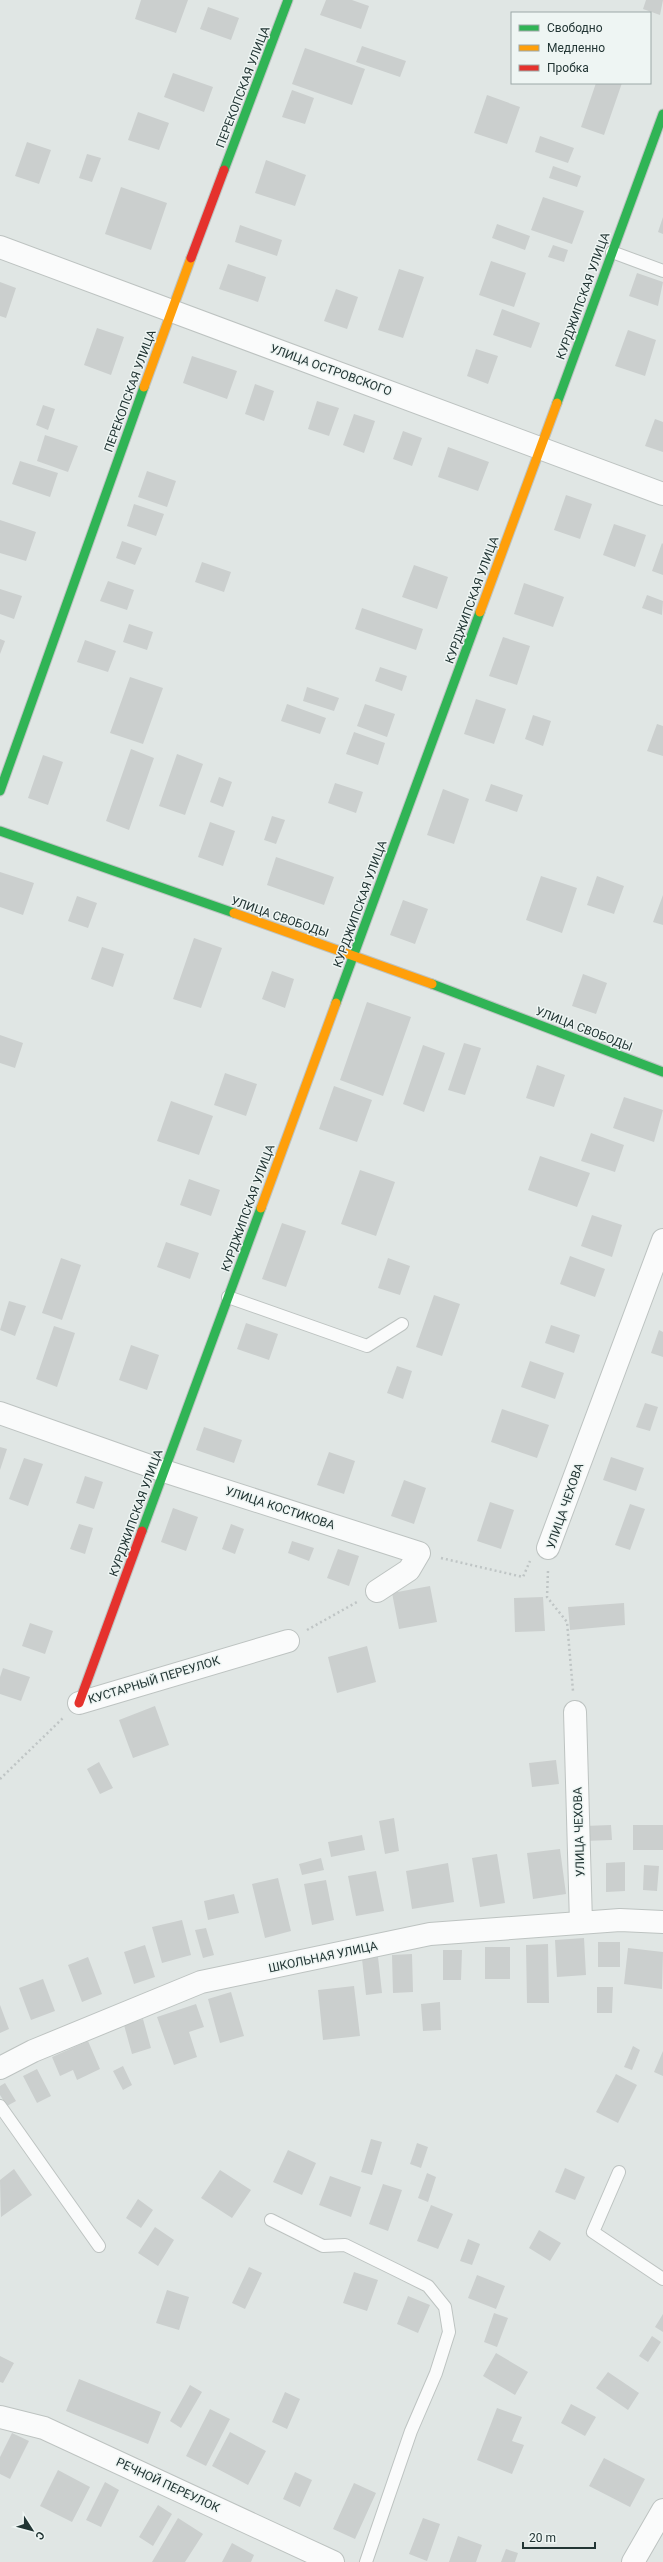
<svg xmlns="http://www.w3.org/2000/svg" width="663" height="2562" viewBox="0 0 663 2562" font-family="Roboto,sans-serif">
	<style>
		.building { fill: #cbcfce }
		.lines { fill: none; stroke-linecap: round; stroke-linejoin: round }
		.lane-casing { stroke: #bdc3c1; stroke-width: 14 }
		.street-casing { stroke: #bdc3c1; stroke-width: 24 }
		.fast-casing { stroke: #bdc3c2; stroke-width: 11 }
		.slow-casing { stroke: #bdc3c2; stroke-width: 11 }
		.jam-casing { stroke: #bdc3c2; stroke-width: 11 }
		.path { stroke: #bfc5c5; stroke-width: 2.5; stroke-dasharray: 2 3; stroke-linecap: butt }
		.lane { stroke: #fafbfb; stroke-width: 12 }
		.street { stroke: #fafbfb; stroke-width: 22 }
		.fast { stroke: #30b455; stroke-width: 9 }
		.slow { stroke: #ff9f0a; stroke-width: 9 }
		.jam { stroke: #e5322d; stroke-width: 9 }
		.labels { text-anchor: middle; stroke-width: 3; stroke-linejoin: round; paint-order: stroke }
		.street-label { font-size: 12px; fill: #223534; stroke: #eef5f3 }
	</style>
	<rect width="100%" height="100%" fill="#e0e6e4"/>
	<path class="building" d="M 141,0 L 188,0 L 176,33 L 135,19 Z
		M 326,0 L 352,0 L 369,6 L 361,29 L 320,15 Z
		M 646,0 L 663,0 L 660,15 L 643,9 Z
		M 208,7 L 239,18 L 231,40 L 200,29 Z
		M 362,46 L 406,61 L 400,77 L 356,62 Z
		M 305,48 L 365,69 L 352,105 L 292,84 Z
		M 173,73 L 213,87 L 204,112 L 164,97 Z
		M 596,83 L 622,83 L 604,135 L 581,127 Z
		M 292,90 L 314,98 L 305,124 L 282,117 Z
		M 487,95 L 520,107 L 507,144 L 474,133 Z
		M 138,112 L 169,123 L 159,150 L 128,140 Z
		M 540,136 L 574,148 L 568,163 L 535,152 Z
		M 27,142 L 51,150 L 39,184 L 15,176 Z
		M 87,154 L 101,158 L 92,182 L 79,178 Z
		M 266,160 L 306,175 L 295,206 L 255,193 Z
		M 553,166 L 581,176 L 577,187 L 549,178 Z
		M 121,187 L 167,203 L 151,250 L 105,234 Z
		M 543,197 L 584,211 L 572,244 L 531,230 Z
		M 663,217 L 663,234 L 658,232 Z
		M 497,224 L 530,236 L 525,250 L 492,238 Z
		M 240,225 L 282,240 L 277,256 L 235,242 Z
		M 553,245 L 568,250 L 564,262 L 548,257 Z
		M 491,261 L 526,273 L 514,307 L 479,295 Z
		M 228,264 L 266,277 L 258,302 L 219,289 Z
		M 399,269 L 424,277 L 403,338 L 378,330 Z
		M 637,273 L 663,282 L 658,306 L 629,296 Z
		M 0,282 L 16,288 L 6,318 L 0,316 Z
		M 336,289 L 358,297 L 347,329 L 324,321 Z
		M 502,309 L 540,323 L 531,348 L 493,335 Z
		M 97,328 L 124,337 L 111,375 L 84,365 Z
		M 628,330 L 656,340 L 645,376 L 615,366 Z
		M 476,349 L 498,356 L 488,384 L 467,376 Z
		M 192,356 L 237,371 L 227,399 L 183,383 Z
		M 255,384 L 274,391 L 264,421 L 245,414 Z
		M 317,401 L 339,408 L 329,436 L 308,429 Z
		M 43,405 L 55,409 L 48,430 L 36,425 Z
		M 354,414 L 375,421 L 364,453 L 343,445 Z
		M 655,419 L 663,422 L 663,452 L 645,446 Z
		M 403,431 L 422,438 L 412,466 L 393,459 Z
		M 45,435 L 78,446 L 68,472 L 37,461 Z
		M 448,447 L 489,462 L 478,491 L 438,477 Z
		M 20,461 L 58,473 L 50,497 L 12,484 Z
		M 147,471 L 176,481 L 167,507 L 138,497 Z
		M 566,495 L 592,504 L 580,539 L 554,530 Z
		M 134,504 L 164,514 L 156,536 L 127,526 Z
		M 0,520 L 36,532 L 26,561 L 0,553 Z
		M 614,524 L 646,535 L 635,567 L 603,555 Z
		M 122,541 L 142,548 L 135,565 L 116,558 Z
		M 662,543 L 663,544 L 663,575 L 652,571 Z
		M 202,562 L 231,572 L 224,592 L 195,582 Z
		M 414,565 L 448,577 L 437,609 L 402,597 Z
		M 108,581 L 134,590 L 127,610 L 100,601 Z
		M 524,583 L 564,597 L 553,627 L 514,614 Z
		M 0,589 L 22,596 L 14,619 L 0,614 Z
		M 647,595 L 663,601 L 662,615 L 642,608 Z
		M 362,608 L 423,629 L 416,650 L 355,629 Z
		M 129,624 L 153,632 L 147,650 L 123,642 Z
		M 503,637 L 530,646 L 517,685 L 489,676 Z
		M 0,639 L 5,641 L 0,654 Z
		M 85,640 L 116,651 L 108,672 L 77,662 Z
		M 380,667 L 407,676 L 402,691 L 375,681 Z
		M 130,677 L 163,688 L 143,744 L 110,733 Z
		M 307,687 L 339,698 L 334,711 L 303,701 Z
		M 476,699 L 506,709 L 494,744 L 464,734 Z
		M 287,704 L 326,718 L 320,734 L 281,721 Z
		M 365,704 L 395,714 L 387,737 L 357,726 Z
		M 533,715 L 551,721 L 543,746 L 525,739 Z
		M 657,724 L 663,726 L 663,756 L 647,751 Z
		M 354,732 L 385,743 L 378,765 L 346,754 Z
		M 131,749 L 154,758 L 129,830 L 106,821 Z
		M 177,754 L 203,764 L 185,815 L 159,806 Z
		M 43,755 L 63,762 L 48,805 L 28,798 Z
		M 219,777 L 232,782 L 223,807 L 210,802 Z
		M 335,783 L 363,792 L 356,813 L 328,803 Z
		M 491,784 L 523,795 L 517,812 L 485,801 Z
		M 443,789 L 469,799 L 454,844 L 427,835 Z
		M 272,816 L 285,820 L 276,844 L 264,840 Z
		M 210,822 L 235,831 L 223,866 L 198,857 Z
		M 276,857 L 334,877 L 324,905 L 267,885 Z
		M 0,872 L 34,883 L 23,915 L 0,907 Z
		M 541,876 L 577,888 L 562,933 L 526,920 Z
		M 597,876 L 624,886 L 614,914 L 587,905 Z
		M 663,895 L 663,925 L 653,922 Z
		M 77,896 L 97,903 L 88,928 L 68,921 Z
		M 403,900 L 428,909 L 415,944 L 390,935 Z
		M 194,938 L 222,948 L 201,1008 L 173,999 Z
		M 102,947 L 124,954 L 113,987 L 91,979 Z
		M 272,971 L 294,979 L 285,1008 L 262,999 Z
		M 583,974 L 607,983 L 596,1014 L 572,1006 Z
		M 367,1002 L 411,1017 L 383,1096 L 340,1080 Z
		M 0,1035 L 23,1043 L 15,1068 L 0,1063 Z
		M 464,1043 L 481,1048 L 465,1095 L 448,1090 Z
		M 423,1045 L 445,1053 L 424,1112 L 403,1104 Z
		M 537,1065 L 565,1075 L 554,1107 L 526,1098 Z
		M 225,1073 L 257,1084 L 246,1116 L 214,1105 Z
		M 334,1086 L 372,1100 L 357,1142 L 319,1129 Z
		M 624,1097 L 663,1110 L 654,1142 L 613,1128 Z
		M 171,1101 L 213,1116 L 199,1155 L 157,1141 Z
		M 591,1133 L 624,1145 L 615,1172 L 581,1161 Z
		M 540,1156 L 590,1173 L 577,1207 L 528,1190 Z
		M 360,1170 L 395,1182 L 376,1236 L 341,1224 Z
		M 189,1179 L 220,1190 L 211,1216 L 180,1205 Z
		M 592,1215 L 622,1225 L 612,1257 L 581,1246 Z
		M 282,1223 L 306,1231 L 286,1287 L 262,1279 Z
		M 166,1242 L 199,1253 L 190,1279 L 157,1267 Z
		M 570,1256 L 605,1269 L 595,1297 L 560,1284 Z
		M 61,1258 L 81,1265 L 62,1320 L 42,1313 Z
		M 388,1258 L 410,1266 L 400,1295 L 378,1288 Z
		M 434,1295 L 460,1304 L 442,1356 L 416,1347 Z
		M 9,1301 L 26,1306 L 15,1336 L 0,1330 Z
		M 246,1323 L 278,1334 L 269,1360 L 237,1349 Z
		M 551,1325 L 580,1335 L 574,1353 L 545,1343 Z
		M 54,1326 L 75,1333 L 57,1387 L 36,1379 Z
		M 659,1330 L 663,1332 L 663,1357 L 651,1353 Z
		M 131,1345 L 159,1355 L 147,1390 L 119,1380 Z
		M 530,1361 L 564,1373 L 555,1399 L 521,1387 Z
		M 397,1366 L 412,1371 L 403,1399 L 387,1393 Z
		M 645,1403 L 658,1407 L 650,1431 L 636,1427 Z
		M 502,1409 L 549,1425 L 537,1458 L 491,1442 Z
		M 204,1427 L 242,1440 L 234,1463 L 196,1450 Z
		M 0,1447 L 7,1449 L 0,1470 Z
		M 329,1452 L 355,1461 L 344,1494 L 317,1485 Z
		M 611,1457 L 644,1468 L 636,1491 L 603,1480 Z
		M 24,1458 L 43,1464 L 28,1506 L 9,1499 Z
		M 85,1476 L 103,1482 L 94,1509 L 76,1503 Z
		M 404,1480 L 426,1488 L 414,1524 L 391,1516 Z
		M 490,1502 L 514,1510 L 501,1549 L 477,1541 Z
		M 630,1504 L 645,1509 L 630,1550 L 615,1545 Z
		M 173,1508 L 198,1517 L 186,1551 L 161,1542 Z
		M 79,1524 L 93,1528 L 85,1554 L 70,1549 Z
		M 231,1524 L 244,1529 L 235,1554 L 222,1549 Z
		M 292,1541 L 314,1548 L 309,1561 L 288,1553 Z
		M 338,1549 L 359,1556 L 349,1586 L 327,1578 Z
		M 430,1586 L 437,1622 L 399,1629 L 392,1593 Z
		M 543,1597 L 545,1631 L 515,1632 L 514,1598 Z
		M 624,1603 L 625,1625 L 570,1630 L 568,1607 Z
		M 30,1623 L 53,1631 L 45,1654 L 22,1646 Z
		M 367,1646 L 376,1682 L 337,1693 L 328,1657 Z
		M 3,1668 L 30,1677 L 21,1701 L 0,1694 L 0,1677 Z
		M 155,1706 L 169,1745 L 133,1758 L 119,1720 Z
		M 556,1760 L 559,1784 L 532,1787 L 529,1763 Z
		M 99,1762 L 113,1788 L 100,1794 L 87,1769 Z
		M 394,1818 L 399,1851 L 385,1854 L 379,1821 Z
		M 611,1825 L 612,1840 L 584,1841 L 584,1826 Z
		M 633,1825 L 663,1825 L 663,1850 L 633,1850 Z
		M 362,1835 L 365,1850 L 331,1857 L 328,1842 Z
		M 560,1849 L 566,1894 L 533,1899 L 527,1853 Z
		M 497,1854 L 505,1903 L 480,1907 L 472,1858 Z
		M 321,1858 L 324,1870 L 302,1875 L 299,1864 Z
		M 625,1862 L 625,1891 L 606,1892 L 606,1863 Z
		M 448,1863 L 454,1902 L 412,1909 L 406,1871 Z
		M 644,1865 L 659,1866 L 657,1891 L 643,1890 Z
		M 376,1871 L 384,1911 L 356,1916 L 348,1876 Z
		M 278,1878 L 291,1931 L 265,1938 L 252,1884 Z
		M 326,1880 L 334,1920 L 312,1925 L 304,1884 Z
		M 234,1894 L 239,1913 L 208,1920 L 204,1901 Z
		M 182,1920 L 191,1955 L 162,1963 L 152,1927 Z
		M 206,1928 L 214,1955 L 203,1958 L 195,1930 Z
		M 584,1938 L 586,1975 L 557,1977 L 555,1940 Z
		M 598,1942 L 620,1942 L 620,1967 L 598,1967 Z
		M 548,1944 L 549,2003 L 527,2003 L 526,1945 Z
		M 145,1945 L 155,1977 L 134,1984 L 124,1952 Z
		M 485,1947 L 510,1947 L 510,1979 L 485,1979 Z
		M 628,1948 L 663,1952 L 662,1989 L 624,1984 Z
		M 443,1950 L 462,1950 L 461,1980 L 443,1980 Z
		M 412,1954 L 413,1992 L 393,1993 L 392,1955 Z
		M 88,1957 L 102,1994 L 82,2002 L 68,1965 Z
		M 378,1957 L 382,1993 L 366,1995 L 362,1959 Z
		M 43,1979 L 55,2011 L 31,2020 L 19,1988 Z
		M 354,1986 L 360,2036 L 323,2040 L 318,1990 Z
		M 597,1987 L 613,1987 L 612,2013 L 597,2013 Z
		M 231,1992 L 244,2036 L 220,2043 L 208,1999 Z
		M 440,2002 L 441,2030 L 423,2031 L 421,2004 Z
		M 196,2004 L 204,2027 L 189,2032 L 197,2057 L 174,2065 L 157,2017 Z
		M 0,2005 L 9,2029 L 0,2033 Z
		M 143,2019 L 151,2048 L 132,2054 L 124,2025 Z
		M 88,2041 L 100,2069 L 77,2080 L 73,2070 L 60,2076 L 52,2057 Z
		M 633,2046 L 640,2050 L 632,2070 L 624,2067 Z
		M 663,2051 L 663,2076 L 654,2072 Z
		M 123,2066 L 132,2085 L 123,2090 L 113,2071 Z
		M 37,2069 L 51,2096 L 37,2103 L 23,2076 Z
		M 616,2074 L 637,2085 L 618,2123 L 596,2112 Z
		M 5,2083 L 16,2101 L 7,2106 L 0,2095 L 0,2086 Z
		M 371,2139 L 382,2142 L 372,2175 L 361,2172 Z
		M 417,2143 L 428,2147 L 421,2168 L 410,2164 Z
		M 288,2150 L 316,2163 L 302,2195 L 273,2182 Z
		M 565,2168 L 585,2177 L 575,2200 L 555,2192 Z
		M 14,2169 L 32,2195 L 1,2217 L 0,2180 Z
		M 220,2170 L 251,2190 L 232,2218 L 201,2198 Z
		M 427,2173 L 436,2177 L 428,2202 L 418,2198 Z
		M 330,2176 L 361,2187 L 351,2217 L 319,2205 Z
		M 383,2184 L 402,2190 L 388,2231 L 369,2224 Z
		M 138,2199 L 153,2210 L 141,2228 L 126,2218 Z
		M 431,2205 L 453,2214 L 438,2249 L 417,2241 Z
		M 155,2227 L 174,2240 L 158,2266 L 138,2253 Z
		M 539,2230 L 561,2243 L 550,2261 L 529,2248 Z
		M 468,2239 L 480,2244 L 472,2265 L 460,2261 Z
		M 249,2267 L 262,2273 L 245,2309 L 232,2303 Z
		M 354,2272 L 378,2280 L 367,2311 L 343,2303 Z
		M 477,2275 L 505,2286 L 496,2309 L 468,2298 Z
		M 167,2290 L 189,2297 L 179,2330 L 156,2323 Z
		M 408,2296 L 430,2305 L 418,2333 L 397,2324 Z
		M 494,2313 L 508,2318 L 497,2347 L 484,2342 Z
		M 663,2314 L 663,2332 L 655,2327 Z
		M 652,2336 L 661,2342 L 648,2362 L 639,2356 Z
		M 496,2353 L 528,2372 L 515,2395 L 483,2376 Z
		M 0,2356 L 14,2363 L 3,2383 L 0,2382 Z
		M 608,2372 L 639,2393 L 628,2410 L 596,2388 Z
		M 79,2379 L 161,2412 L 148,2444 L 66,2411 Z
		M 190,2385 L 202,2392 L 181,2428 L 170,2421 Z
		M 285,2392 L 300,2399 L 287,2429 L 272,2422 Z
		M 571,2404 L 596,2417 L 585,2436 L 561,2423 Z
		M 497,2408 L 522,2417 L 512,2441 L 524,2445 L 512,2474 L 477,2460 Z
		M 210,2409 L 230,2419 L 206,2466 L 186,2456 Z
		M 230,2432 L 266,2451 L 248,2485 L 212,2466 Z
		M 12,2433 L 29,2441 L 10,2479 L 0,2474 L 0,2457 Z
		M 604,2458 L 645,2479 L 630,2507 L 589,2486 Z
		M 58,2470 L 90,2487 L 72,2522 L 40,2506 Z
		M 295,2472 L 312,2480 L 300,2507 L 283,2499 Z
		M 105,2482 L 119,2490 L 101,2527 L 86,2520 Z
		M 354,2483 L 376,2493 L 355,2539 L 333,2529 Z
		M 158,2505 L 172,2514 L 153,2546 L 139,2537 Z
		M 178,2518 L 203,2534 L 185,2562 L 152,2562 Z
		M 423,2518 L 440,2524 L 427,2561 L 409,2554 Z
		M 458,2536 L 482,2545 L 476,2562 L 449,2562 Z
		M 232,2543 L 254,2555 L 251,2562 L 222,2562 Z
		M 506,2549 L 518,2553 L 515,2562 L 501,2562 Z"/>
	<g class="lines">
		<defs>
			<path id="lane" d="M 612,252 L 663,271
				M 228,1297 L 367,1346 L 402,1324
				M 0,2106 L 99,2246
				M 619,2172 L 593,2232 L 663,2279
				M 271,2220 L 323,2246 L 345,2245 L 398,2271 L 428,2286 L 445,2307 L 449,2332 L 436,2373 L 411,2431 L 366,2562"/>
			<path id="street" d="M 0,247 L 663,494
				M 0,1413 L 164,1471 L 419,1553 L 409,1570 L 377,1591
				M 548,1548 L 663,1240
				M 79,1703 L 288,1641
				M 575,1712 L 581,1923
				M 0,2068 L 33,2051 L 201,1982 L 430,1934 L 620,1920 L 663,1922
				M 0,2417 L 44,2428 L 333,2562
				M 633,2562 L 663,2510"/>
			<path id="fast" d="M 224,170 L 288,0
				M 557,403 L 663,114
				M 0,791 L 144,387
				M 0,831 L 234,913
				M 432,984 L 663,1072
				M 336,1003 L 480,612
				M 142,1531 L 261,1208"/>
			<path id="slow" d="M 144,387 L 191,258
				M 480,612 L 557,403
				M 234,913 L 432,984
				M 261,1208 L 336,1003"/>
			<path id="jam" d="M 191,258 L 224,170
				M 79,1703 L 142,1531"/>
		</defs>
		<use href="#lane" class="lane-casing"/>
		<use href="#street" class="street-casing"/>
		<use href="#fast" class="fast-casing"/>
		<use href="#slow" class="slow-casing"/>
		<use href="#jam" class="jam-casing"/>
		<path class="path" d="M 441,1558 L 523,1577 L 530,1561
			M 548,1571 L 547,1597 L 567,1622 L 573,1691
			M 307,1630 L 357,1602
			M 0,1779 L 63,1718"/>
		<use href="#lane" class="lane"/>
		<use href="#street" class="street"/>
		<use href="#fast" class="fast"/>
		<use href="#slow" class="slow"/>
		<use href="#jam" class="jam"/>
	</g>
	<g class="labels">
		<g class="street-label">
			<text transform="translate(243 87) rotate(-69)" y="4">ПЕРЕКОПСКАЯ УЛИЦА</text>
			<text transform="translate(583 296) rotate(-70)" y="4">КУРДЖИПСКАЯ УЛИЦА</text>
			<text transform="translate(331 370) rotate(20)" y="4">УЛИЦА ОСТРОВСКОГО</text>
			<text transform="translate(130 391) rotate(-70)" y="4">ПЕРЕКОПСКАЯ УЛИЦА</text>
			<text transform="translate(472 600) rotate(-70)" y="4">КУРДЖИПСКАЯ УЛИЦА</text>
			<text transform="translate(360 904) rotate(-70)" y="4">КУРДЖИПСКАЯ УЛИЦА</text>
			<text transform="translate(280 917) rotate(19)" y="4">УЛИЦА СВОБОДЫ</text>
			<text transform="translate(584 1029) rotate(21)" y="4">УЛИЦА СВОБОДЫ</text>
			<text transform="translate(248 1208) rotate(-70)" y="4">КУРДЖИПСКАЯ УЛИЦА</text>
			<text transform="translate(565 1506) rotate(-71)" y="4">УЛИЦА ЧЕХОВА</text>
			<text transform="translate(280 1508) rotate(18)" y="4">УЛИЦА КОСТИКОВА</text>
			<text transform="translate(136 1513) rotate(-70)" y="4">КУРДЖИПСКАЯ УЛИЦА</text>
			<text transform="translate(154 1680) rotate(-17)" y="4">КУСТАРНЫЙ ПЕРЕУЛОК</text>
			<text transform="translate(579 1832) rotate(-92)" y="4">УЛИЦА ЧЕХОВА</text>
			<text transform="translate(323 1957) rotate(-12)" y="4">ШКОЛЬНАЯ УЛИЦА</text>
			<text transform="translate(168 2485) rotate(25)" y="4">РЕЧНОЙ ПЕРЕУЛОК</text>
		</g>
	</g>
	<rect x="511" y="12" width="140" height="72" fill="#eef5f3" stroke="#9ca8a7"/>
	<rect x="519" y="25" width="20" height="6" fill="#30b455" stroke="#9ca8a7"/>
	<text x="547" y="32" font-size="12" fill="#223534">Свободно</text>
	<rect x="519" y="45" width="20" height="6" fill="#ff9f0a" stroke="#9ca8a7"/>
	<text x="547" y="52" font-size="12" fill="#223534">Медленно</text>
	<rect x="519" y="65" width="20" height="6" fill="#e5322d" stroke="#9ca8a7"/>
	<text x="547" y="72" font-size="12" fill="#223534">Пробка</text>
	<g transform="translate(32 2530) rotate(126)" stroke="#eef5f3" stroke-width="3" paint-order="stroke">
	<path d="M0-3L7 15L0 10L-7 15Z" fill="#223534"/>
	<text y="-6" font-size="11" font-weight="bold" text-anchor="middle" fill="#223534">С</text>
	</g>
	<path d="M523 2542v6h72v-6" fill="none" stroke="#223534" stroke-width="2"/>
	<text x="529" y="2542" font-size="12" fill="#223534" stroke="#eef5f3" stroke-width="3" paint-order="stroke">20 m</text>
</svg>
